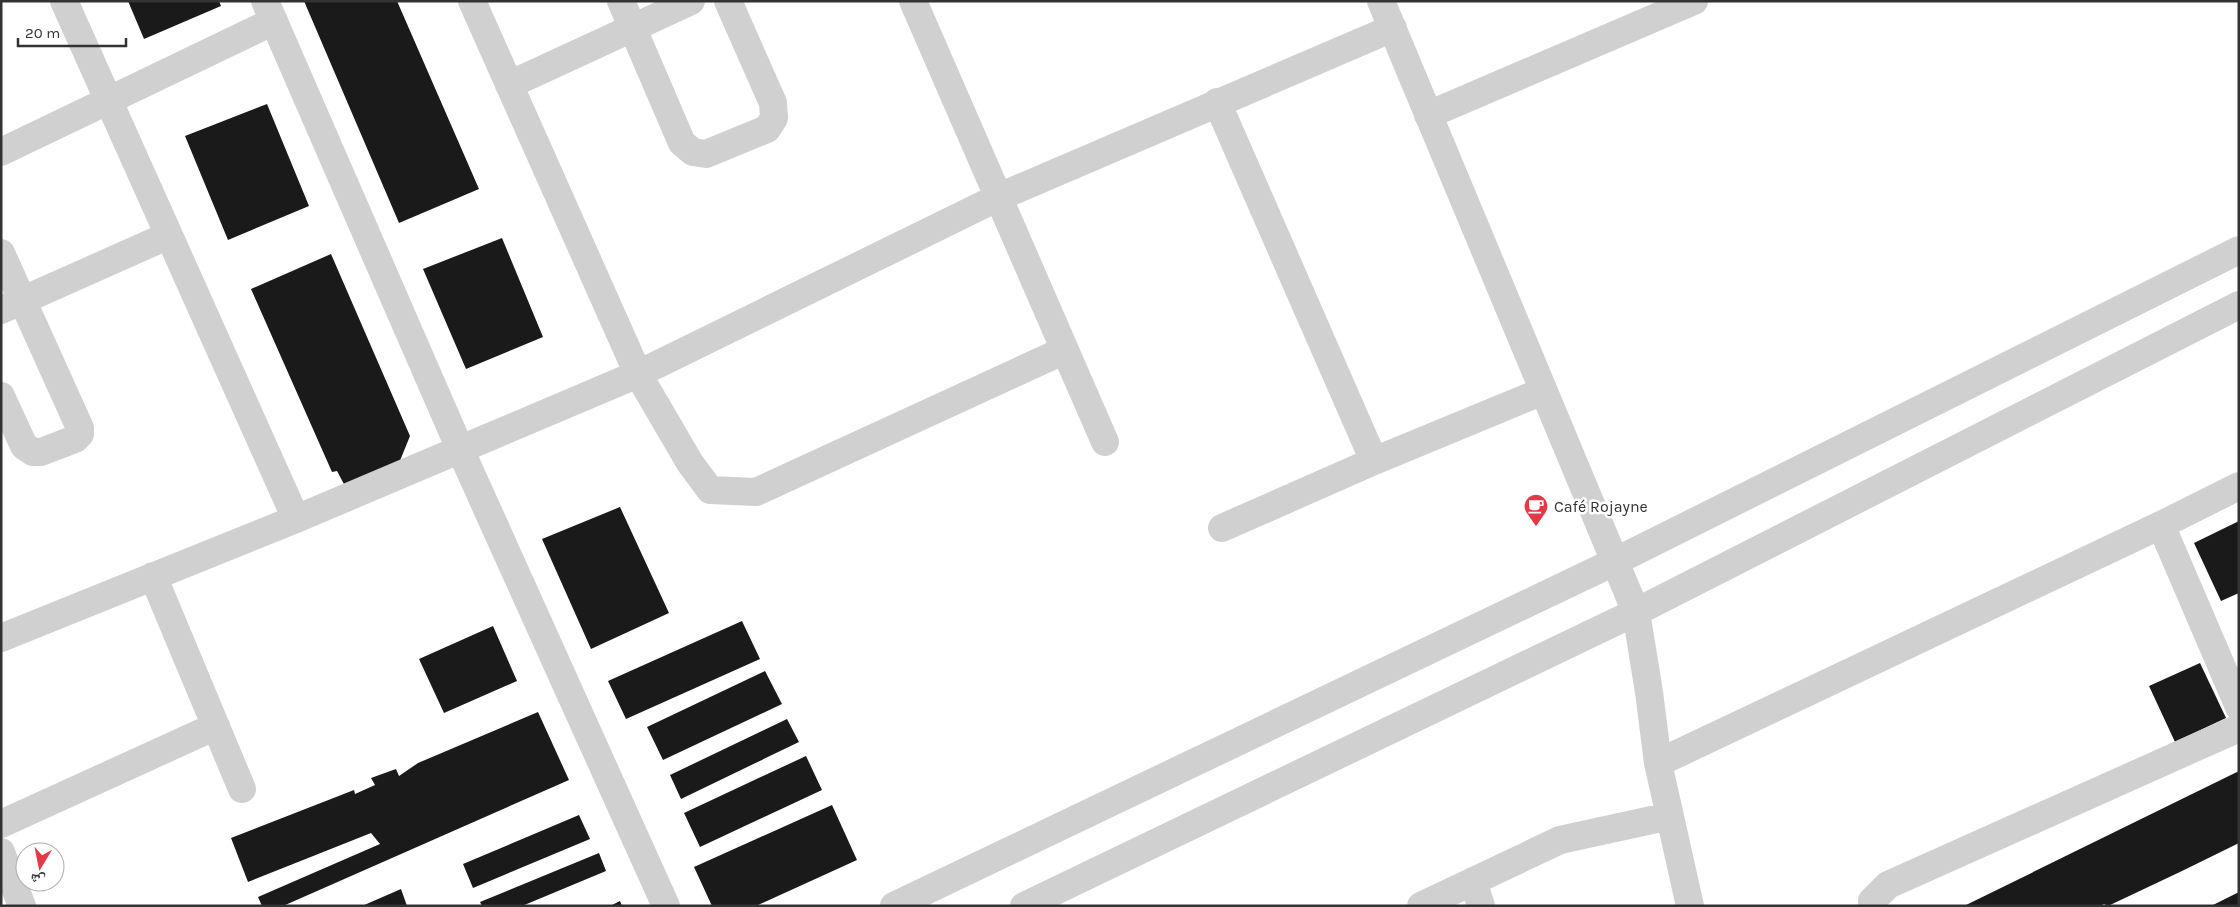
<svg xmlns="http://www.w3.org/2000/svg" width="2240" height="907" viewBox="0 0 2240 907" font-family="Karla,'Noto Naskh Arabic',sans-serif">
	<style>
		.building { fill: #1a1a1a }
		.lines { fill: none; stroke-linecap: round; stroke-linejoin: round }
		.minor { stroke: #d0d0d0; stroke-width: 28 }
		.labels { text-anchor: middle; stroke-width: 5; stroke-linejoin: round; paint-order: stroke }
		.poi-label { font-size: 16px; fill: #333; stroke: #fff; text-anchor: start }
	</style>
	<rect width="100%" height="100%" fill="#fff"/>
	<path class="building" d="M 128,1 L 219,1 L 221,6 L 144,39 Z
		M 304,1 L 397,1 L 479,189 L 399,223 Z
		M 267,104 L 309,206 L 228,240 L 185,136 Z
		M 502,238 L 543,337 L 466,369 L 423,269 Z
		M 331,254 L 410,436 L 397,468 L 345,486 L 337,471 L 332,472 L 251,289 Z
		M 620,507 L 669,613 L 591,649 L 542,539 Z
		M 2239,521 L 2239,593 L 2221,601 L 2194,543 Z
		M 742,621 L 760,659 L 626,719 L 608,681 Z
		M 493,626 L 517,681 L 444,713 L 419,659 Z
		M 2200,663 L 2226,718 L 2175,742 L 2149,686 Z
		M 765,671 L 782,704 L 663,760 L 647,727 Z
		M 538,712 L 569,780 L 283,906 L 262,906 L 258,897 L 380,844 L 371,833 L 248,882 L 231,838 L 354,790 L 355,794 L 375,785 L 371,778 L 396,769 L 399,776 L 418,763 Z
		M 787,719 L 799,742 L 681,799 L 670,775 Z
		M 806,756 L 822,790 L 700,847 L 684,813 Z
		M 2239,771 L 2239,843 L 2182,871 L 2108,906 L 2104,904 L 2100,906 L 1964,906 Z
		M 832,805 L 857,860 L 756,906 L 712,906 L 694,867 Z
		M 579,815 L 590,839 L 473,888 L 463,864 Z
		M 599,853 L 606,871 L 522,906 L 482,906 L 480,902 Z
		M 401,889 L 407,906 L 362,906 Z
		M 2239,892 L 2239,906 L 2211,906 Z
		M 620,901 L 622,906 L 610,906 Z"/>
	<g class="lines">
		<path class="minor" d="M 64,1 L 296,519
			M 265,1 L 460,449 L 666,906
			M 472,1 L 638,374 L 690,463 L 710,490 L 756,492 L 1065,350
			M 621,1 L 682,143 L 693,152 L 706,154 L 767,129 L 774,118 L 773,103 L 728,1
			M 913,1 L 1105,442
			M 1381,1 L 1636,612 L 1649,692 L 1658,763 L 1690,906
			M 509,85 L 691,1
			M 1217,102 L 1374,461 L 1543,391
			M 1428,115 L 1694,1
			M 1,152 L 274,21
			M 1,253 L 80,428 L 80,434 L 75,439 L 41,452 L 33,452 L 24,446 L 1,396
			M 1,310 L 167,236
			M 2161,525 L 2239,707
			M 1222,528 L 1374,461
			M 153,576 L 242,789
			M 1,638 L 296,519 L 638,374 L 999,197 L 1393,28
			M 1658,763 L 2161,525 L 2239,486
			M 1,824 L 216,726
			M 1,852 L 22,906
			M 1473,881 L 1481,906
			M 894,906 L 1614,562 L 2239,250
			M 1024,906 L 1636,612 L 2239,305
			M 1421,906 L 1560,840 L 1670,816
			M 1872,906 L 1872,901 L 1888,885 L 2239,728"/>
	</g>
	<defs>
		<symbol id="cafe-pin" viewBox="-11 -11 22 30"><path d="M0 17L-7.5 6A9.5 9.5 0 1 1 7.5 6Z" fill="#e63946" stroke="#fff"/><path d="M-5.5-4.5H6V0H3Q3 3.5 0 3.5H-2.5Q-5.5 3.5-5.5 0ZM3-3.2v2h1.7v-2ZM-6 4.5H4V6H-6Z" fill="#fff"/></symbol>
	</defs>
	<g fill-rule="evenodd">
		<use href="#cafe-pin" x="1522" y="492" width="28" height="38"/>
	</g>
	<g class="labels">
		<g class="poi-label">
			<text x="1554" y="512">Café Rojayne</text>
		</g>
	</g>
	<rect width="2240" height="907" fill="none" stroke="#333333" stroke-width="5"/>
	<g transform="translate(40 867) rotate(190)"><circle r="24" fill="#ffffff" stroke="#adadad"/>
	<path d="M0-4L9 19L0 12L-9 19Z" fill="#e63946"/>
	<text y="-8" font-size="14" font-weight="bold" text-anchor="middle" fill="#333333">ش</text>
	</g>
	<path d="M18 38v8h108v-8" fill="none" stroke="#333333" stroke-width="2.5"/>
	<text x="25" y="38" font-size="15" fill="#333333" stroke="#ffffff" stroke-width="4" paint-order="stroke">20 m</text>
</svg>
